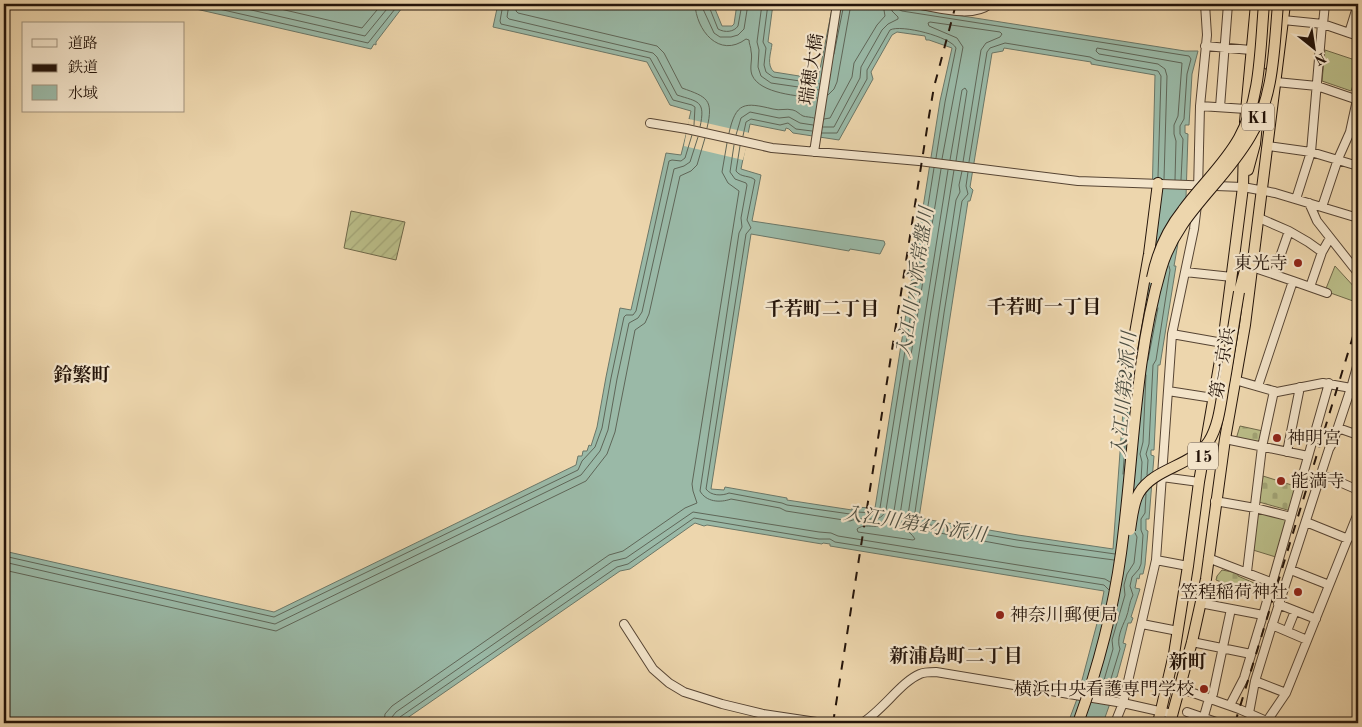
<svg xmlns="http://www.w3.org/2000/svg" width="1362" height="727" viewBox="0 0 1362 727" font-family="'Old Standard TT','Noto Serif JP',serif">
	<style>
		.cemetery { fill: url(#cemetery-stones); stroke: #6f6849 }
		.park { fill: #babd88; stroke: #6f6849 }
		.garden { fill: url(#garden-furrows); stroke: #6f6849 }
		.water { fill: #9ab9a7; stroke: #6b7768; fill-rule: evenodd }
		.pier { fill: #edd6ad }
		.lines { fill: none; stroke-linecap: round; stroke-linejoin: round }
		.shore { stroke: #5f6658; stroke-width: 1 }
		.minor-casing { stroke: #564433; stroke-width: 10 }
		.highway-casing { stroke: #24140a; stroke-width: 12 }
		.minor { stroke: #f3e4ca; stroke-width: 8 }
		.highway { stroke: #edd6ad; stroke-width: 10 }
		.rail { stroke: #24140a; stroke-width: 2; stroke-dasharray: 9 9; stroke-linecap: butt }
		.highway-bridge-casing { stroke: #24140a; stroke-width: 12; stroke-linecap: butt }
		.highway-bridge { stroke: #edd6ad; stroke-width: 10 }
		.poi-dot { fill: #8f2418; stroke: #f3e4ca; stroke-width: 2 }
		.labels { text-anchor: middle; stroke-width: 4.5; stroke-linejoin: round; paint-order: stroke }
		.shield { fill: #f3e4ca; stroke: #625244; stroke-width: 1 }
		.shield-label { font-size: 16px; font-weight: bold; fill: #24140a }
		.street-label { font-size: 18px; fill: #24140a; stroke: #f3e4ca }
		.poi-label { font-size: 18px; fill: #24140a; stroke: #f3e4ca; text-anchor: end }
		.water-label { font-size: 19px; font-style: italic; fill: #4d4e41; stroke: #f3e4ca }
		.neighbourhood-label { font-size: 19px; font-weight: bold; fill: #24140a; stroke: #f3e4ca }
	</style>
	<defs>
		<pattern id="cemetery-stones" width="16" height="16" patternUnits="userSpaceOnUse" patternTransform="scale(1.25)"><rect width="16" height="16" fill="#babd88"/><path d="M2 7V4a2 2 0 0 1 4 0v3zM10 15v-3a2 2 0 0 1 4 0v3z" fill="#a0a274"/></pattern>
		<pattern id="garden-furrows" width="10" height="10" patternUnits="userSpaceOnUse" patternTransform="scale(1.25)"><rect width="10" height="10" fill="#babd88"/><path d="M-1 1l2-2M0 10L10 0M9 11l2-2" fill="none" stroke="#a0a274"/></pattern>
	</defs>
	<rect width="100%" height="100%" fill="#edd6ad"/>
	<filter id="stains"><feTurbulence type="fractalNoise" baseFrequency=".004" numOctaves="4"/><feColorMatrix values="0 0 0 0 .2 0 0 0 0 .09 0 0 0 0 .02 0 0 0 .5 -.17"/></filter>
	<radialGradient id="worn" r=".72"><stop offset=".6" stop-color="#630" stop-opacity="0"/><stop offset="1" stop-color="#630" stop-opacity=".3"/></radialGradient>
	<path class="cemetery" d="M 1240,426 L 1263,431 L 1261,443 L 1236,439 Z
		M 1263,476 L 1298,487 L 1291,511 L 1259,502 Z
		M 1222,570 L 1238,573 L 1238,576 L 1261,586 L 1257,596 L 1216,580 L 1217,576 Z"/>
	<path class="park" d="M 1325,50 L 1358,61 L 1358,72 L 1351,91 L 1322,81 Z
		M 1335,266 L 1357,290 L 1353,301 L 1325,291 Z
		M 1257,510 L 1287,518 L 1279,558 L 1253,550 Z"/>
	<path class="garden" d="M 351,211 L 405,222 L 396,260 L 344,248 Z"/>
	<path class="water" d="M 174,4 L 405,4 L 376,42 L 376,45 L 374,44 L 371,49 Z
		M 498,4 L 713,4 L 722,26 L 732,26 L 734,24 L 737,4 L 773,4 L 768,42 L 772,44 C 771,53 766,65 774,72 L 818,79 L 833,4 L 886,4 L 1185,51 L 1198,51 L 1192,74 L 1189,125 L 1185,125 L 1185,133 L 1188,134 L 1186,197 L 1174,266 L 1176,266 L 1160,365 L 1158,365 L 1154,450 L 1151,450 L 1151,455 L 1154,456 L 1149,519 L 1146,519 L 1146,530 L 1148,531 L 1145,565 L 1143,574 L 1140,574 L 1139,579 L 1137,578 L 1135,588 L 1140,589 L 1131,617 L 1133,618 L 1131,623 L 1128,623 L 1123,643 L 1126,644 L 1117,677 L 1116,677 L 1111,694 L 1113,695 L 1103,723 L 1068,723 L 1077,699 L 1100,612 L 1104,591 L 830,546 L 830,544 L 823,543 L 822,544 L 707,525 L 704,526 L 695,523 L 630,569 L 620,571 L 400,723 L 4,723 L 4,551 L 274,612 L 576,465 L 578,456 L 582,456 L 583,451 L 587,451 L 589,445 L 591,446 L 597,427 L 606,377 L 620,308 L 631,310 L 666,153 L 681,155 L 690,119 L 689,119 L 691,111 L 670,105 L 647,62 L 493,27 ZM 897,32 L 925,36 L 926,40 L 929,40 L 952,48 L 940,101 L 875,508 L 852,507 L 852,510 L 787,500 L 787,498 L 725,487 L 724,490 L 711,489 L 751,234 L 849,251 L 850,249 L 880,254 L 885,244 L 884,241 L 752,221 L 761,175 L 741,169 L 750,124 L 785,131 L 786,128 L 789,129 L 793,133 L 839,140 L 873,79 L 871,72 L 892,35 ZM 1004,48 L 1091,62 L 1091,64 L 1155,75 L 1152,200 L 1131,357 L 1124,397 L 1113,549 L 1018,535 L 919,518 L 968,201 L 970,201 L 973,190 L 970,187 L 992,53 L 1003,51 Z"/>
	<path class="pier" d="M 689,119 L 750,133 L 743,160 L 684,146 Z"/>
	<g class="lines">
		<path class="shore" d="M 197,4 L 368,43 L 399,4
			M 225,4 L 365,36 L 391,4
			M 259,4 L 362,28 L 382,4
			M 503,4 L 500,21 L 501,24 L 650,58 L 673,100 L 692,105 L 695,107 L 694,125
			M 509,4 L 507,17 L 509,19 L 653,53 L 657,57 L 677,95 C 698,102 706,100 700,127
			M 517,4 L 516,11 L 518,13 L 657,46 L 664,53 L 682,88 C 707,97 714,99 707,128
			M 695,4 C 696,30 719,59 746,39 L 749,40 C 749,44 751,47 751,51 C 753,59 749,67 752,75 C 760,94 799,96 817,98
			M 702,4 L 703,9 L 714,33 L 720,37 L 731,37 L 738,35 L 744,29 L 748,4
			M 708,4 L 718,29 C 725,33 734,32 738,26 L 742,4
			M 762,4 L 757,42 L 759,50 L 758,67 L 761,76 L 771,83 L 819,90
			M 768,4 L 763,42 L 766,48 L 764,65 L 766,72 L 773,77 L 820,84
			M 897,4 L 898,9 L 902,11 L 1189,56 L 1191,59 L 1187,74 L 1184,119 L 1180,126 L 1180,134 L 1183,139 L 1181,180
			M 834,54 L 844,4
			M 828,95 L 834,89 L 837,82 L 851,4
			M 824,119 L 830,118 L 852,77 L 854,63 L 877,25 L 885,16 L 883,4
			M 823,127 L 834,127 L 860,78 L 861,67 L 882,30 L 888,24 L 898,19 L 898,17 L 892,11 L 891,4
			M 729,133 C 736,102 744,102 773,109 C 780,111 786,108 793,110 C 797,111 799,114 803,116 C 806,117 811,117 814,118
			M 822,133 L 837,133 L 867,79 L 867,70 L 890,30 C 901,24 951,37 956,48 L 945,102 L 936,158
			M 736,135 L 741,118 L 750,112 L 779,118 L 789,117 L 800,123 L 813,125
			M 743,136 L 746,122 L 751,119 L 780,125 L 788,123 L 796,129 L 812,131
			M 734,145 L 730,172 L 735,179 L 746,183 L 747,185 L 741,218 L 742,227 L 739,233 L 700,491 C 706,502 720,503 731,499 L 780,508 L 786,511 L 850,521 C 853,520 855,519 858,519 C 869,517 880,524 886,510 L 941,169
			M 740,146 L 736,171 C 741,178 750,175 755,180 L 747,220 L 751,228 L 746,234 L 706,489 C 711,496 722,496 729,493 L 782,503 L 787,505 L 850,514 L 857,512 L 875,513 L 880,508 L 934,168
			M 942,159 L 963,47 L 957,38 L 929,26 L 928,23 L 930,22 L 1000,32 L 1002,34 L 1000,37 L 986,43 L 981,50 L 963,162
			M 950,160 L 962,90 L 965,88 L 967,91 L 956,161
			M 969,162 L 987,52 L 990,48 L 1005,43 L 1090,57 L 1096,60 L 1158,71 L 1161,76 L 1158,177
			M 948,170 L 894,511 C 885,537 868,520 857,529 L 858,532 L 913,540 L 915,539 C 909,529 900,530 900,515 L 931,311 L 954,170
			M 962,171 L 959,185 L 960,192 L 956,200 L 908,515 C 907,522 911,527 918,529 L 1016,547 L 1114,560
			M 968,172 L 966,186 L 968,194 L 962,201 L 944,313 L 914,519 L 919,523 L 1017,540 L 1115,554
			M 1164,179 L 1167,76 L 1165,69 L 1158,64 L 1099,54 L 1096,51 L 1097,48 L 1182,63 L 1178,116 L 1174,125 L 1174,134 L 1176,141 L 1175,180
			M 1148,360 L 1158,308
			M 1123,474 L 1128,404
			M 1147,475 L 1148,460 L 1146,454 L 1149,444 L 1153,365 L 1156,360 L 1170,270 L 1169,266
			M 1141,481 L 1142,462 L 1140,454 L 1143,442 L 1146,375
			M 4,556 L 274,617 L 578,470 L 582,461 L 595,447 L 602,428 L 611,378 L 624,317 L 626,315 L 633,315 L 636,311 L 669,161 L 672,160 L 681,161 L 685,158 L 692,135
			M 4,562 L 275,624 L 581,475 L 600,451 L 608,430 L 617,379 L 629,323 L 638,318 L 642,312 L 674,169 L 684,166 L 690,162 L 698,137
			M 4,570 L 276,631 L 586,481 L 607,454 L 615,432 L 635,330 L 645,323 L 649,314 L 680,176 L 691,171 L 697,165 L 705,138
			M 1100,694 L 1113,649 L 1112,640 L 1125,595 L 1124,585 L 1127,574 L 1134,563 L 1137,537 L 1135,533
			M 1106,695 L 1120,649 C 1116,639 1122,627 1126,618 C 1129,611 1129,602 1133,595 L 1130,586 L 1132,577 L 1139,569 L 1141,564 L 1143,535 L 1141,530 L 1141,519 L 1145,513 L 1146,494
			M 384,723 L 385,714 L 392,706 L 609,555 L 623,551 L 685,508 L 697,503 L 693,491 L 692,484 L 739,191 L 728,183 L 722,172 L 727,143
			M 391,723 L 392,717 L 396,712 L 613,561 L 626,558 L 693,512 L 819,532 L 831,533 L 838,536 L 1105,579 L 1110,582
			M 397,723 L 400,717 L 617,567 L 628,564 L 694,518 L 819,539 L 830,539 L 835,542 L 1104,585 L 1109,590"/>
		<defs>
			<path id="minor" d="M 914,4 C 937,7 971,19 990,4
				M 1283,20 L 1323,24 L 1358,36
				M 1323,24 L 1325,4
				M 1349,33 L 1358,4
				M 1205,46 L 1251,50
				M 1276,82 L 1317,86 L 1358,100
				M 1200,106 L 1246,109
				M 1220,107 L 1228,4
				M 650,123 L 687,129 L 772,148 L 919,161 L 1078,181 L 1243,187 L 1275,193 L 1358,218
				M 1268,146 L 1311,152 L 1358,166
				M 814,152 L 837,4
				M 1198,191 L 1200,106 L 1207,35 L 1205,4
				M 1296,199 L 1311,152 L 1322,24
				M 1309,203 L 1317,221 L 1358,273
				M 1322,207 L 1338,159 L 1350,132 L 1358,95
				M 1259,218 L 1289,231 L 1308,242 L 1322,252
				M 1252,267 L 1293,281
				M 1185,272 L 1232,277
				M 1274,274 L 1289,231
				M 1310,287 L 1322,252 L 1330,238
				M 1172,334 L 1223,343
				M 1235,380 L 1277,392 L 1323,383 L 1351,388 L 1358,363
				M 1258,386 L 1293,281 L 1327,293
				M 1168,391 L 1213,398
				M 1338,428 L 1358,435
				M 1225,439 L 1308,456
				M 1287,452 L 1300,387
				M 1321,474 L 1358,490
				M 1162,477 L 1199,482
				M 1215,501 L 1255,508 L 1291,517
				M 1306,522 L 1348,539
				M 1208,558 L 1273,583
				M 1156,560 L 1188,566
				M 1291,570 L 1329,585
				M 1247,572 L 1262,447 L 1274,391
				M 1200,603 L 1263,615
				M 1278,604 L 1316,619
				M 624,624 L 653,669 L 669,683 L 684,692 L 722,704 L 763,714 L 823,723
				M 1142,624 L 1178,631
				M 1272,625 L 1307,640
				M 1287,631 L 1295,611
				M 1192,642 L 1251,654
				M 1169,679 L 1174,686 L 1179,688 L 1239,709 L 1271,723
				M 1255,681 L 1286,693
				M 1230,705 L 1244,678 L 1263,615 L 1329,383
				M 1187,712 L 1219,723
				M 1249,713 L 1255,681 L 1270,632 L 1329,449 L 1333,442 L 1351,388 L 1358,390
				M 1267,721 L 1286,693 L 1358,513
				M 862,723 C 882,711 902,681 920,674 C 924,672 931,672 936,672 L 1123,703 L 1172,714
				M 1115,723 L 1123,703 L 1156,560 L 1172,334 L 1194,229 L 1197,205
				M 1202,723 L 1208,702 L 1213,694 L 1231,609"/>
			<path id="highway" d="M 1245,122 L 1256,4
				M 1248,170 L 1255,144 L 1262,73
				M 1239,292 L 1247,263
				M 1130,398 L 1132,350 L 1149,254 L 1158,183
				M 1158,723 L 1174,654 L 1188,566 L 1199,482 L 1223,343 L 1243,187 L 1244,144
				M 1170,723 L 1192,642 L 1206,579 L 1225,439 L 1245,325 L 1285,4"/>
		</defs>
		<use href="#minor" class="minor-casing"/>
		<use href="#highway" class="highway-casing"/>
		<use href="#minor" class="minor"/>
		<use href="#highway" class="highway"/>
		<path class="rail" d="M 833,723 L 929,116 L 934,87 L 956,4
			M 1235,723 L 1358,320"/>
		<defs>
			<path id="highway-bridge" d="M 1152,278 C 1157,253 1167,230 1183,210 C 1201,185 1224,165 1239,138 C 1261,98 1260,48 1264,4
				M 1130,530 C 1132,518 1133,503 1139,493 C 1155,467 1192,467 1209,441 C 1220,423 1221,399 1225,379 C 1230,350 1234,321 1239,292
				M 1078,723 C 1098,668 1113,611 1121,553 C 1134,458 1134,362 1161,269 C 1177,214 1222,185 1250,137 C 1274,97 1274,49 1278,4"/>
		</defs>
		<use href="#highway-bridge" class="highway-bridge-casing"/>
		<use href="#highway-bridge" class="highway-bridge"/>
	</g>
	<g class="poi-dot">
		<circle cx="1298" cy="263" r="5"/>
		<circle cx="1277" cy="438" r="5"/>
		<circle cx="1281" cy="481" r="5"/>
		<circle cx="1298" cy="592" r="5"/>
		<circle cx="1000" cy="615" r="5"/>
		<circle cx="1204" cy="689" r="5"/>
	</g>
	<g class="labels">
		<g class="shield">
			<rect x="1242" y="103.5" width="32" height="27" rx="4"/>
			<rect x="1188" y="442.5" width="30" height="27" rx="4"/>
		</g>
		<g class="shield-label">
			<text x="1258" y="123">K1</text>
			<text x="1203" y="462">15</text>
		</g>
		<g class="street-label">
			<text transform="translate(811 69) rotate(-81)" y="6">瑞穂大橋</text>
			<text transform="translate(1222 363) rotate(-80)" y="6">第一京浜</text>
		</g>
		<g class="poi-label">
			<text x="1288" y="269">東光寺</text>
			<text x="1287" y="444" text-anchor="start">神明宮</text>
			<text x="1291" y="487" text-anchor="start">能満寺</text>
			<text x="1288" y="598">笠䅣稲荷神社</text>
			<text x="1010" y="621" text-anchor="start">神奈川郵便局</text>
			<text x="1194" y="695">横浜中央看護専門学校</text>
		</g>
		<g class="water-label">
			<text transform="translate(914 282) rotate(-81)" y="7">入江川小派常盤川</text>
			<text transform="translate(1123 394) rotate(-85)" y="7">入江川第2派川</text>
			<text transform="translate(915 523) rotate(9)" y="7">入江川第4小派川</text>
		</g>
		<g class="neighbourhood-label">
			<text x="1044" y="313">千若町一丁目</text>
			<text x="822" y="315">千若町二丁目</text>
			<text x="82" y="381">鈴繁町</text>
			<text x="956" y="662">新浦島町二丁目</text>
			<text x="1188" y="668">新町</text>
		</g>
	</g>
	<rect width="1362" height="727" fill="none" stroke="#edd6ad" stroke-width="20"/>
	<rect x="5" y="5" width="1352" height="717" fill="none" stroke="#24140a" stroke-width="2.5"/>
	<rect x="10" y="10" width="1342" height="707" fill="none" stroke="#24140a"/>
	<rect x="22" y="22" width="162" height="90" fill="#f3e4ca" stroke="#a0917d"/>
	<rect x="32" y="39" width="25" height="8" fill="#f3e4ca" stroke="#a0917d"/>
	<text x="68" y="48" font-size="15" fill="#24140a">道路</text>
	<rect x="32" y="64" width="25" height="8" fill="#24140a" stroke="#a0917d"/>
	<text x="68" y="72" font-size="15" fill="#24140a">鉄道</text>
	<rect x="32" y="85" width="25" height="15" fill="#9ab9a7" stroke="#a0917d"/>
	<text x="68" y="98" font-size="15" fill="#24140a">水域</text>
	<g transform="translate(1314 48) rotate(150)" stroke="#f3e4ca" stroke-width="4" paint-order="stroke">
	<path d="M0-4L9 19L0 12L-9 19Z" fill="#24140a"/>
	<text y="-8" font-size="14" font-weight="bold" text-anchor="middle" fill="#24140a">N</text>
	</g>
	<rect width="100%" height="100%" filter="url(#stains)"/>
	<rect width="100%" height="100%" fill="url(#worn)"/>
</svg>
